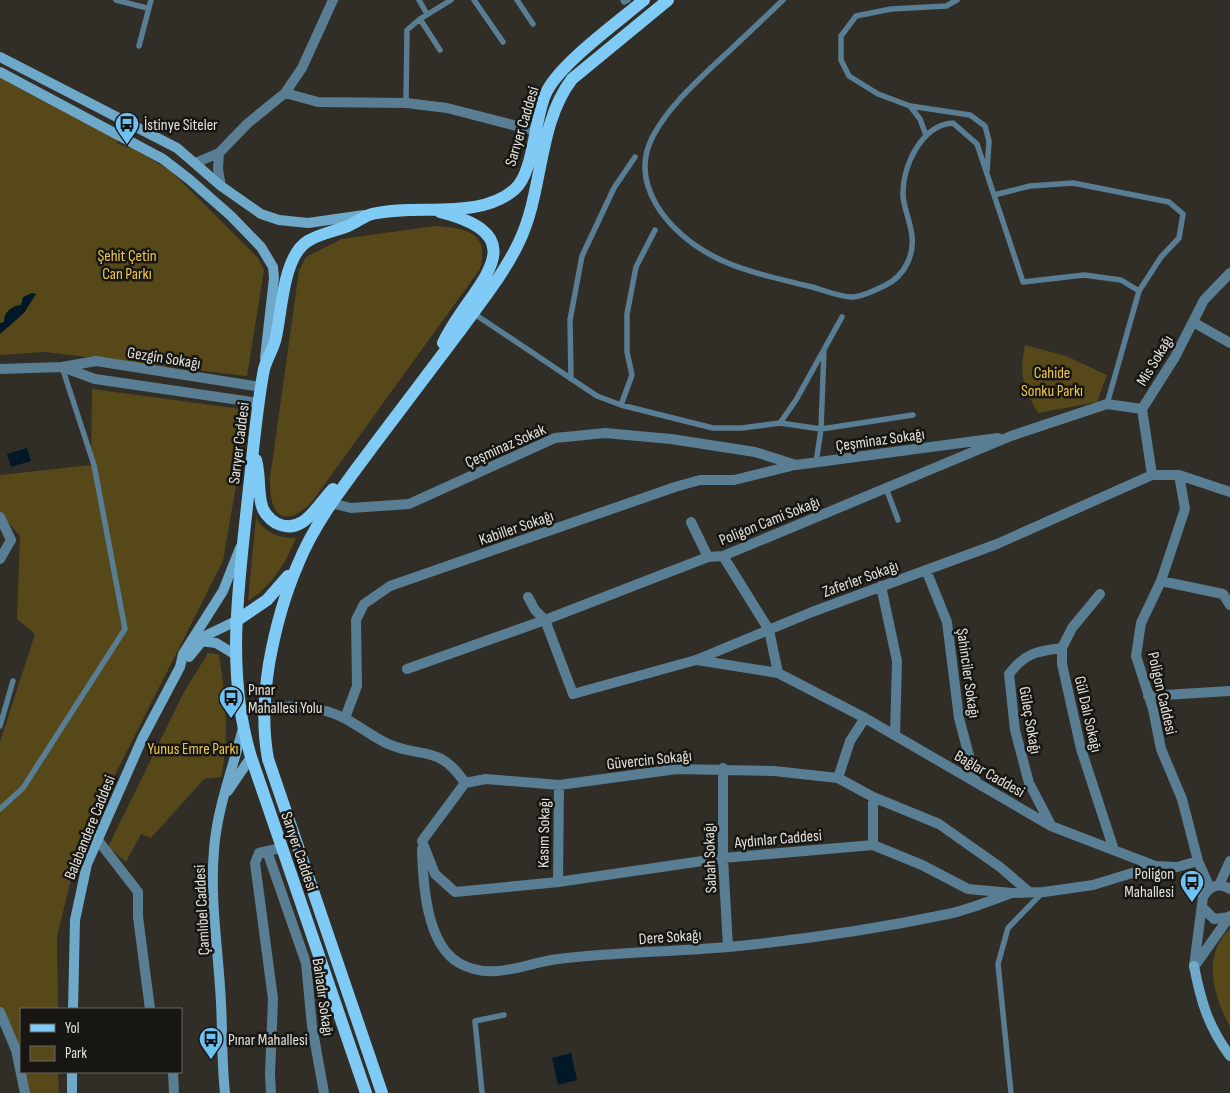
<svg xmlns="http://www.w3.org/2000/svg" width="1230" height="1093" viewBox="0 0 1230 1093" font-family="'Sofia Sans Condensed',sans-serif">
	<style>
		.green { fill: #57481a }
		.water { fill: #001827 }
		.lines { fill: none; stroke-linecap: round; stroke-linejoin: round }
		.lane { stroke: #597d92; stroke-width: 5.5 }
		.street { stroke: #597d92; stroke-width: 10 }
		.secondary { stroke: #6fa9ca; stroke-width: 10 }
		.primary { stroke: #7fcbf6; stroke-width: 12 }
		.labels { text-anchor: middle; stroke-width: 5; stroke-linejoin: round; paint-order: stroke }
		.poi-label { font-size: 16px; fill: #e1e0db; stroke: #171613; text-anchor: start }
		.street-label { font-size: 16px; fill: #e1e0db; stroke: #171613 }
		.park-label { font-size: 16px; fill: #eec64b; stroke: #171613 }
	</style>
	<rect width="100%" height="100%" fill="#302e27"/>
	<path class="green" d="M 0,78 L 117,139 L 117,143 L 128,148 L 131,147 L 171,171 L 258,258 L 264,270 L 247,376 L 45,352 L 0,355 Z
		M 435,226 C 465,228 490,231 480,269 L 311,503 C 281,531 269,512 270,478 L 299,271 L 306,257 L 342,239 Z
		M 1025,345 L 1066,356 L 1107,375 L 1097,402 L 1038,413 C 1023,387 1019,375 1025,345 Z
		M 92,389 L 249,410 L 223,561 L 79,846 L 57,937 L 58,1009 L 21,1009 L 21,1072 L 58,1072 L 59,1093 L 20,1093 L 21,1090 L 13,1051 L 0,1022 L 0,742 L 35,634 L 17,619 L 20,536 L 0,513 L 0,475 L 91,465 Z
		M 256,518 C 266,533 278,538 296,538 C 285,564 272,586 248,601 Z
		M 208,653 L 219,654 C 225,696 230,735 221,777 L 204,779 L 151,838 L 141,834 L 126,862 L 108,847 L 184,692 Z
		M 1230,929 L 1230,1027 C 1214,997 1201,955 1230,929 Z"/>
	<path class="water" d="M 32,293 L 36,294 L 24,313 L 0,334 L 0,323 L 4,322 C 4,312 11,306 21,305 L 23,297 Z
		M 27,448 L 31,461 L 11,467 L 7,454 Z
		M 571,1053 L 577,1080 L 558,1085 L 552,1058 Z"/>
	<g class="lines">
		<path class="lane" d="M 116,0 L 147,8
			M 419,0 L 427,14
			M 474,0 L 503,42
			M 517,0 L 533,24
			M 623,0 L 624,2 L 628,0
			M 783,0 C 760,22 737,44 714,65 C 691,87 668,108 653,136 C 627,185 670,233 711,255 C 740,271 776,278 808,286 C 822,289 838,297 852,297 C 863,297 875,290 884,286 C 906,276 916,252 911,230 C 909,219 904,207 903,196 C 902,167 921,125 953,123 L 977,144 L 1023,282 L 1084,275 L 1121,280 L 1139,291
			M 957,0 L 946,6 L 891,9 L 856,16 L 841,36 L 841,60 L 849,76 L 878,94 L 910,106 L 970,115 L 985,126 L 989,141 L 987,171
			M 420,19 L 440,50
			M 139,46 L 151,0
			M 406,103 L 407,30 L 420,19 L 451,0
			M 910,106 L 920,119 L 926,135
			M 994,195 L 1030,186 L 1073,183 L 1169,202 L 1183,214 L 1179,238 L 1161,257 L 1139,291 L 1107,404
			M 473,313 L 597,396 L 621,405 L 713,428 L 742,428 L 780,423 L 796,400 L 842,317
			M 571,379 L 570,320 L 582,256 L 614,188 L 635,157
			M 621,405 L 632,375 L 627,352 L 627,314 L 636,267 L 655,230
			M 780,423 L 821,429 L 913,415
			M 816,463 L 821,429 L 824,350
			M 886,488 L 898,520
			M 0,726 L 13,681
			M 0,809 L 23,788 L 125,629 L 94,465 L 62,367
			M 482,1093 L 475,1021 L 504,1015
			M 1011,1093 L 998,964 L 1008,928 L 1042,893"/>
		<path class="street" d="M 285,93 L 318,102 L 406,103 L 447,108 L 536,131
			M 219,153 L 247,124 L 285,93 L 302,68 L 333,0
			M 195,163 L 219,153 L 218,169 L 221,186
			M 1193,322 L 1230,343
			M 0,369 L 62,367
			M 259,403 L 95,379 L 62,367 L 96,361 L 261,387
			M 1152,475 L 1142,409 L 1175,357 L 1204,300 L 1230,273
			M 1179,475 L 1185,509 L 1161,581 L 1141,623 L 1136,656 L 1153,709 L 1161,749 L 1182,799 L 1198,861 L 1210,888
			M 331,503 L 351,508 L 409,504 L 555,438 L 605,433 L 671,439 L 755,452 L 796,465 L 998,438
			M 0,517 L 11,540 L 0,559
			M 691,522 L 708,557
			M 723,556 L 769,630 L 778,673
			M 926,570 L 947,622 L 959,718 L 976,782
			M 1161,581 L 1223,594 L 1230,605
			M 881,586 L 897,661 L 895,735
			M 1100,594 L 1072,628 L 1062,648 L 1062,664 L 1081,749 L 1114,850
			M 528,597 L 535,610 L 545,620 L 573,694 L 696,660 L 812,612 L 997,544 L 1152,475 L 1179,475 L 1230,492
			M 697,660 L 778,673 L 865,718 L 1051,826 L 1155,866 L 1177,867 L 1198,861
			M 407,669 L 545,620 L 708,557 L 723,556 L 1011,436 L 1107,404 L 1142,409
			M 1148,696 L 1230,691
			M 263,708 C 292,705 319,705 346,719 C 359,726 372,736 386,743 C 419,759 439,743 465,783
			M 345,718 L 357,686 L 356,620 L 364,604 L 390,586 L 675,487 L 700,480 L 734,480 L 795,465
			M 723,768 L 723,858 L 728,947
			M 838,778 L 850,741 L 865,718
			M 465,783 L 486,779 L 559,785 L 677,769 L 774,771 L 838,778 L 873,797 L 939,824 L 1000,867 L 1028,891
			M 873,797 L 873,845
			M 1051,825 L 1029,783 L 1015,730 L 1009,674 C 1025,653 1037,651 1062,648
			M 97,839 L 138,892 L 138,917 L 150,1009
			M 422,841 L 435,874 L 455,892 L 558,882 L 723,858 L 873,845 L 922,865 L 968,889 L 1012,893 L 1044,892 L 1093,885 L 1155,866
			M 422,841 L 465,783
			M 422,849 C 423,883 426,944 459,963 C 492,982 525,963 558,959 C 615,952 671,952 728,947 C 801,940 876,929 948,914 C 968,910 989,901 1009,894
			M 267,851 L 306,963 L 312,1026 L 324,1093
			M 558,882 L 559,785
			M 1219,885 L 1230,861
			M 1203,908 L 1214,919 L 1230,917
			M 1196,964 L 1230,916
			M 1194,966 L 1203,897 C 1209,886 1219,882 1230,889
			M 0,1012 L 16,1050 L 25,1093
			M 173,1072 L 174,1093
			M 271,1093 L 270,1074 L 273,999 L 255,863 L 259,853 L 281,848"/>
		<path class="secondary" d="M 0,57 L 177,148 L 221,186 L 261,214 L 279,220 L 308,223 L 364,215
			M 0,72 L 163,159 L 189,179 L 231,216 L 261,247 L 273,267 L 274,278 L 265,358
			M 200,641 L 216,643 L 236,655
			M 189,657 L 207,635 L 236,621
			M 228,791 L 251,757
			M 1194,966 C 1201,1002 1208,1026 1230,1056
			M 73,1009 L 75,920 L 87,864 L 143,737 L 180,667 L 183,654 L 223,591 L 240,548
			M 72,1093 L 72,1072
			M 225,1093 C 221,1057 223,1022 220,987 C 217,941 210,896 214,850 C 217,808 233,768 243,728"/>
		<path class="primary" d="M 440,212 C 544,238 469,287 443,343
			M 256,460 C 260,474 258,488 261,502 C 262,511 269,519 276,523 C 303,537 318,504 333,489
			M 236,621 L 267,600 L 288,576
			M 366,1093 L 251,757 C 225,671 239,584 248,497 C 253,454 256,411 264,369 C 267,358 274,348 276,337 C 282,310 283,256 308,241 C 321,233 337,231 350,225 C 357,222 364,216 372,214 C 417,203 479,221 515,189 C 535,171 534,115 547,91 C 561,63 619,21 644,0
			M 382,1093 L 268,759 C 262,726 264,697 269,664 C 275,630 284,596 298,564 C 316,520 346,483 374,445 C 403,407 431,369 460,331 C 480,303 504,274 519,242 C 544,190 537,125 572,79 L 668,0"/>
	</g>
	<defs>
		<symbol id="bus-pin" viewBox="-11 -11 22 30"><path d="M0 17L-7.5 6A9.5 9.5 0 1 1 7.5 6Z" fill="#6dc2f3" stroke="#171613"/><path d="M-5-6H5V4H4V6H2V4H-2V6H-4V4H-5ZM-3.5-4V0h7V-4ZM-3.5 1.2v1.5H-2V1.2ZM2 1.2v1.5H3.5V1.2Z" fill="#111"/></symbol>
	</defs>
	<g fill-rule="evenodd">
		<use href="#bus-pin" x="113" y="110" width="28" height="38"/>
		<use href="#bus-pin" x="217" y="684" width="28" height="38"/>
		<use href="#bus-pin" x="1178" y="868" width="28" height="38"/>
		<use href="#bus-pin" x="197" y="1025" width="28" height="38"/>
	</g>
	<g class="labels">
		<g class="poi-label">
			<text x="144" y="130">İstinye Siteler</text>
			<text x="248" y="695">Pınar<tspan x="248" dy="18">Mahallesi Yolu</tspan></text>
			<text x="1174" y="879" text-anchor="end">Poligon<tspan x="1174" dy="18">Mahallesi</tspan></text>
			<text x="228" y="1045">Pınar Mahallesi</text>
		</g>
		<g class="street-label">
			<text transform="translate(521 126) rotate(-73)" y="6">Sarıyer Caddesi</text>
			<text transform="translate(164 357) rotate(9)" y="6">Gezgin Sokağı</text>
			<text transform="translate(1154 360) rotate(-59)" y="6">Mis Sokağı</text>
			<text transform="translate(880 439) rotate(-8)" y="6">Çeşminaz Sokağı</text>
			<text transform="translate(238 443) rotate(-83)" y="6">Sarıyer Caddesi</text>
			<text transform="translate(505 445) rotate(-24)" y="6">Çeşminaz Sokak</text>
			<text transform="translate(769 520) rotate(-22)" y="6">Poligon Cami Sokağı</text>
			<text transform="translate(516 527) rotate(-19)" y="6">Kabiller Sokağı</text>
			<text transform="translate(860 578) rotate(-20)" y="6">Zaferler Sokağı</text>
			<text transform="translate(969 673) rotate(82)" y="6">Şahinciler Sokağı</text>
			<text transform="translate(1163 693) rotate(77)" y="6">Poligon Caddesi</text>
			<text transform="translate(1089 714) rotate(77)" y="6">Gül Dalı Sokağı</text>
			<text transform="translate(1031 720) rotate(80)" y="6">Güleç Sokağı</text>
			<text transform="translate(649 759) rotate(-6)" y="6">Güvercin Sokağı</text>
			<text transform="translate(990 773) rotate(30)" y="6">Bağlar Caddesi</text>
			<text transform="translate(89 827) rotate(-68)" y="6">Balabandere Caddesi</text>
			<text transform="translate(543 833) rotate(-89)" y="6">Kasım Sokağı</text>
			<text transform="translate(778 838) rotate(-5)" y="6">Aydınlar Caddesi</text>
			<text transform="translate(300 851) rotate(71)" y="6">Sarıyer Caddesi</text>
			<text transform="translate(709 858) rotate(-92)" y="6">Sabah Sokağı</text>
			<text transform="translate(201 910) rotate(-93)" y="6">Çamlıbel Caddesi</text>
			<text transform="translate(670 936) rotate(-4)" y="6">Dere Sokağı</text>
			<text transform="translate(324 997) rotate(82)" y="6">Bahadır Sokağı</text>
		</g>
		<g class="park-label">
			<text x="127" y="261">Şehit Çetin<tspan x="127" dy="18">Can Parkı</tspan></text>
			<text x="1052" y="378">Cahide<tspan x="1052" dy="18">Sonku Parkı</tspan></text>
			<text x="193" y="754">Yunus Emre Parkı</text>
		</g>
	</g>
	<rect x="20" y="1008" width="162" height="65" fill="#171613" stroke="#686763"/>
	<rect x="30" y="1024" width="25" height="8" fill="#7fcbf6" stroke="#686763"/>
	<text x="65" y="1033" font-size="15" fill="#e1e0db">Yol</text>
	<rect x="30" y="1046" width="25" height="15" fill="#57481a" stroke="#686763"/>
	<text x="65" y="1058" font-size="15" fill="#e1e0db">Park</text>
</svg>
